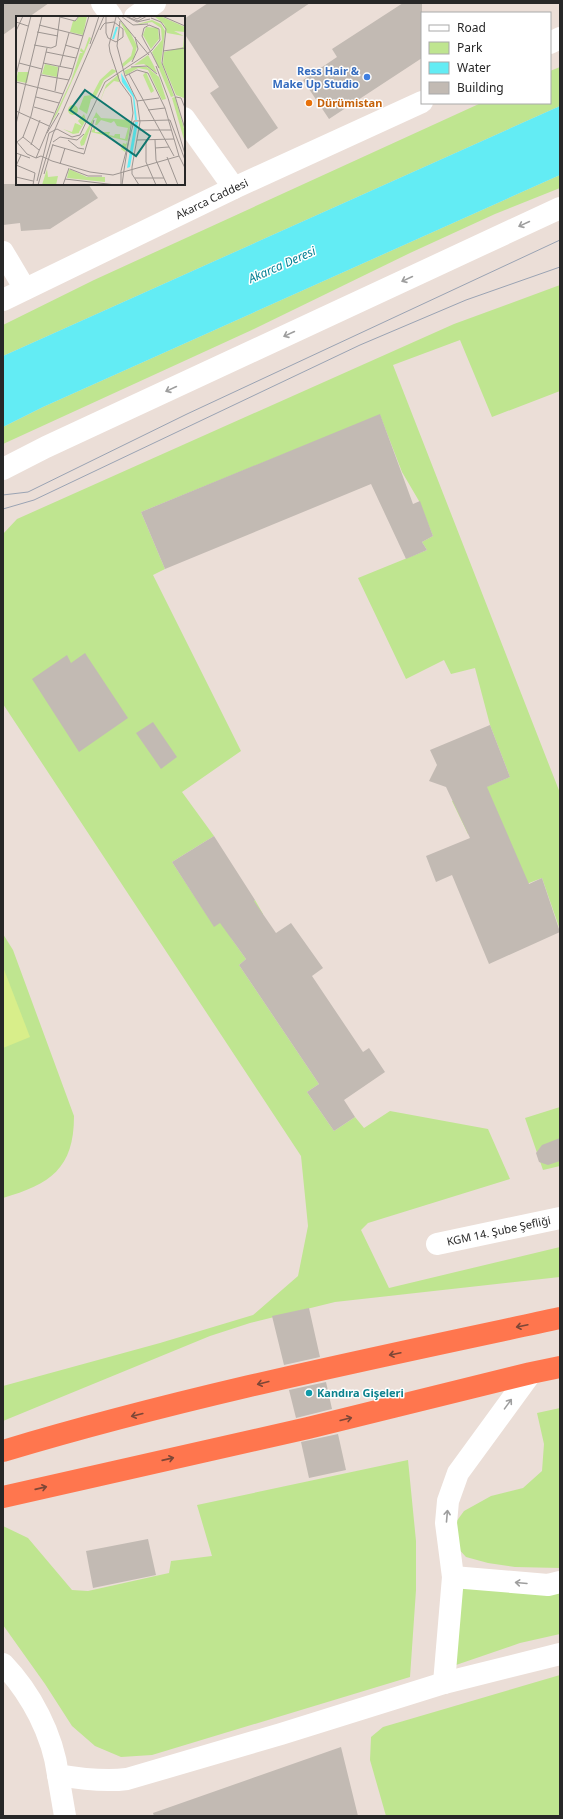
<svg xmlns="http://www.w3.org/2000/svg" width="563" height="1819" viewBox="0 0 563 1819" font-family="'Noto Sans',sans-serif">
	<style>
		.green { fill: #bfe590 }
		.pitch { fill: #d8ee8a }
		.water { fill: #63ecf4 }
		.building { fill: #c2bab3 }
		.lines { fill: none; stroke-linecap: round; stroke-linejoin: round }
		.minor { stroke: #fff; stroke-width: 22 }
		.highway { stroke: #ff764e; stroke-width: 22 }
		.tram { stroke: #9aa3b3; stroke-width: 1 }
		.oneway { stroke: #9e9e9e }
		.oneway2 { stroke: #7d4737 }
		.shop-dot { fill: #3f7fe0; stroke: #fff; stroke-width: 1.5 }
		.food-dot { fill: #e8710a; stroke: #fff; stroke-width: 1.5 }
		.culture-dot { fill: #0f9aa8; stroke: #fff; stroke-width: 1.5 }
		.labels { text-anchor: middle; stroke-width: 3; stroke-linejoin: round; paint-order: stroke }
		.shop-label { font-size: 11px; font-weight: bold; fill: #366cbe; stroke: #fff; text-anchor: end }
		.food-label { font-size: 11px; font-weight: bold; fill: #c56008; stroke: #fff; text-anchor: start }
		.street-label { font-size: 11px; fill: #272727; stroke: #fff }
		.culture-label { font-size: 11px; font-weight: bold; fill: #0d838f; stroke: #fff; text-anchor: start }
		.water-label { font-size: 12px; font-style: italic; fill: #078295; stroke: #fff }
		.inset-river { fill: none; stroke: #63ecf4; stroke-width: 2 }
		.inset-road { fill: none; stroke: #9d9591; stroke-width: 1 }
		.view { fill: #0f766e; fill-opacity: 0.15; stroke: #0f766e; stroke-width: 2 }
		.inset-edge { fill: none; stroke: #272727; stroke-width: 2 }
	</style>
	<rect width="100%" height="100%" fill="#ebded7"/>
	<path class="green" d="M 560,67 L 560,106 L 3,356 L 3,325 L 94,280 L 481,103 L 550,103 L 550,71 Z
		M 560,175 L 560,188 L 495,214 L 410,253 L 254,329 L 3,444 L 3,427 L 43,407 Z
		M 560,285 L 560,391 L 492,417 L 460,340 L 393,365 L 560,793 L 560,930 L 542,878 L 493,897 L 501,820 L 468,834 L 452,801 L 510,777 L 490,725 L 475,668 L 451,674 L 444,660 L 406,679 L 358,578 L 427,550 L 422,542 L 433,536 L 419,501 L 402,472 L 380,415 L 141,512 L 165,569 L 153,575 L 241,751 L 182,792 L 214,836 L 172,862 L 214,926 L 255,900 L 263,914 L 231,938 L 246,959 L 239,965 L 319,1084 L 307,1092 L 334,1131 L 355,1117 L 364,1128 L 390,1111 L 488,1129 L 510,1179 L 368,1223 L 361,1230 L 389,1288 L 560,1247 L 560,1277 L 335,1302 L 250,1323 L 210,1336 L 3,1421 L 3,1386 L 160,1343 L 253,1315 L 298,1276 L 308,1226 L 301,1156 L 3,704 L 3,534 L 17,519 L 454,324 Z
		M 3,934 L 13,950 L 74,1116 C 74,1169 50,1184 3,1198 Z
		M 560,1107 L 560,1166 L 543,1170 L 525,1118 Z
		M 560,1408 L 560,1568 L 515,1567 L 488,1563 L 466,1557 L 456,1546 L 456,1522 L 464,1511 L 491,1496 L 523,1488 L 542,1471 L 544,1444 L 537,1413 Z
		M 408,1460 L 416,1541 L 416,1590 L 410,1677 L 152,1755 L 121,1757 L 95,1746 L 72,1726 L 45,1684 L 3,1625 L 3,1526 L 28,1538 L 72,1590 L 88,1591 L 169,1573 L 171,1561 L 212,1556 L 197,1505 Z
		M 458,1585 L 560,1589 L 560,1634 L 520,1643 L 456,1665 Z
		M 560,1675 L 560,1816 L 386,1816 L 370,1760 L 371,1737 L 383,1727 Z"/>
	<path class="pitch" d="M 3,967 L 30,1037 L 3,1048 Z"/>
	<path class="water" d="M 560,106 L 560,175 L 43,407 L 3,427 L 3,356 Z"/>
	<path class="building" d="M 3,3 L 49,3 L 29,17 L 17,17 L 17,25 L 3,35 Z
		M 208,3 L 310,3 L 230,57 L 278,128 L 248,149 L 210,93 L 219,87 L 184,33 L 184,19 Z
		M 403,3 L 422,3 L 422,58 L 329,119 L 303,80 L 337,57 L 332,49 Z
		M 3,184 L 88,184 L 98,198 L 50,229 L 21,231 L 20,223 L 3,225 Z
		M 380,414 L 413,504 L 420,501 L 433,536 L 422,542 L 427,550 L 406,559 L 371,484 L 165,569 L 141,512 Z
		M 85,653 L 128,718 L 79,752 L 32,679 L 67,655 L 71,663 Z
		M 153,722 L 177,757 L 161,769 L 136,733 Z
		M 490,725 L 510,777 L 487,787 L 529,884 L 542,878 L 560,932 L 489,964 L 452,875 L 436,882 L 426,856 L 470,838 L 446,787 L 429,781 L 437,765 L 430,750 Z
		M 214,836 L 255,900 L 254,901 L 276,933 L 291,923 L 323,968 L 312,976 L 363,1052 L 369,1048 L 385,1072 L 344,1100 L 355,1117 L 334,1131 L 307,1092 L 319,1084 L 239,965 L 246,959 L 220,923 L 214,927 L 172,862 Z
		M 560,1138 L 560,1161 L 548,1165 L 539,1162 L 536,1153 L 542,1145 Z
		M 309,1308 L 320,1357 L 284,1365 L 272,1316 Z
		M 326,1382 L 332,1409 L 296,1418 L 289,1390 Z
		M 338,1434 L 346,1470 L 309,1478 L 301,1442 Z
		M 148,1539 L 156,1575 L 93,1588 L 86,1551 Z
		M 341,1747 L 358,1816 L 154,1816 L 153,1813 Z"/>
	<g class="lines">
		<g class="minor">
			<path d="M 102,3 L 112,17"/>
			<path d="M 135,17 L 155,3"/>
			<path d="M 550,43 L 560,38"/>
			<path d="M 184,118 L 234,188"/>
			<path d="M 3,252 L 25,289"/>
			<path id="s1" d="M 3,300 L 234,188 L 422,102"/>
			<path d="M 3,469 L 46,447 L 560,208"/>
			<path id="s2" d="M 437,1244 L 560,1218"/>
			<path d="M 531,1373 L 458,1473 L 448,1501 L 446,1523 L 453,1577 L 548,1585 L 560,1582"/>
			<path d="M 3,1664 C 31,1693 53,1735 58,1775 C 81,1779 104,1782 127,1779 L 281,1734 L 444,1683 L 560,1654"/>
			<path d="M 444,1683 L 453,1577"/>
			<path d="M 58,1775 L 65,1816"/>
		</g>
		<path class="highway" d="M 3,1451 C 186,1396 374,1358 560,1318
			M 3,1497 L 308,1428 L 531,1373 L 560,1367"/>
		<path class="tram" d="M 3,495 L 28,492 L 187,414 L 560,240
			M 3,509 L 34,500 L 360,345 L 466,300 L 560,267"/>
	</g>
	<defs><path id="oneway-shaft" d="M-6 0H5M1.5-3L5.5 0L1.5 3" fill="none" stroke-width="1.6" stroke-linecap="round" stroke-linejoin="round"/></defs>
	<g class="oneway">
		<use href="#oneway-shaft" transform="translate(524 224) rotate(155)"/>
		<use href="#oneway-shaft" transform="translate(407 279) rotate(155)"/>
		<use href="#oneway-shaft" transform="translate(289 334) rotate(155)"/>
		<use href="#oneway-shaft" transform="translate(171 389) rotate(155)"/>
		<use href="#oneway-shaft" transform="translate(508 1404) rotate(-54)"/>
		<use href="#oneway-shaft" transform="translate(447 1516) rotate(-85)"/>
		<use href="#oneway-shaft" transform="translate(521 1583) rotate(-175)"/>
	</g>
	<g class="oneway2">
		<use href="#oneway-shaft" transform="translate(522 1326) rotate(168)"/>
		<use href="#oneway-shaft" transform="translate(395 1354) rotate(168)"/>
		<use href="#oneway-shaft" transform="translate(263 1383) rotate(166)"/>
		<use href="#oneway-shaft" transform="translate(137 1415) rotate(166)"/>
		<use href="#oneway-shaft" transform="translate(346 1419) rotate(-14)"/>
		<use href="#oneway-shaft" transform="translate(168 1459) rotate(-13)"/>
		<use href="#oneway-shaft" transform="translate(41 1488) rotate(-13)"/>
	</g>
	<circle class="shop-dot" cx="367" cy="77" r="4"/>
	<circle class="food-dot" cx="309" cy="103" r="4"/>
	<circle class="culture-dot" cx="309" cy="1393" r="4"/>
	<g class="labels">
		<g class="shop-label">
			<text x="359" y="75">Ress Hair &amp;<tspan x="359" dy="13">Make Up Studio</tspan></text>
		</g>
		<g class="food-label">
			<text x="317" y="107">Dürümistan</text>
		</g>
		<g class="street-label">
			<text dy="4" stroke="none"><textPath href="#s1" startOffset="232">Akarca Caddesi</textPath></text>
			<text dy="4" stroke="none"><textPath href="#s2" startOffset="63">KGM 14. Şube Şefliği</textPath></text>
		</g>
		<g class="culture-label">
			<text x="317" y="1397">Kandıra Gişeleri</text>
		</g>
		<g class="water-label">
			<text transform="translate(282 265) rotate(-24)" y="4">Akarca Deresi</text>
		</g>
	</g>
	<g transform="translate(16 16)">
		<rect width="169" height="169" fill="#ebded7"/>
		<path d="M 63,0 L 71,0 L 67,19 L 54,16 L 57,5 L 60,5 ZM 138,0 L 144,0 L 169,11 L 169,16 L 158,15 L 168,20 L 169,89 L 168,82 L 160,79 L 147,48 L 148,36 L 167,31 L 168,20 L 151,17 L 148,8 ZM 136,4 L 145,8 L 149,15 L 145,46 L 158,80 L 155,81 L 136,36 L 146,24 L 145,12 L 136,6 L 118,9 ZM 104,5 L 113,14 L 121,30 L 118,42 L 107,51 L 106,48 L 115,40 L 117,32 ZM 130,11 L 142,12 L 143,23 L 135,33 L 127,19 ZM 73,21 L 75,22 L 69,36 L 42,96 L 34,109 L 55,65 L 64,37 L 67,37 L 64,35 L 65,32 L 68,35 ZM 132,39 L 137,48 L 141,57 L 128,48 L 118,49 ZM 29,48 L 42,51 L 41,61 L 26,58 ZM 117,51 L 131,51 L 143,61 L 150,83 L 146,84 L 132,54 L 122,52 L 110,59 L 108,55 ZM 96,53 L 101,55 L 88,64 L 79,82 L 75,83 L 71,98 L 68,96 L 63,93 L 68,80 L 76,79 L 84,64 ZM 2,56 L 13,56 L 11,67 L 0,65 ZM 130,56 L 138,75 L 135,77 L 127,59 ZM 103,58 L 103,66 L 98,65 L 89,73 L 80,96 L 85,102 L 114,104 L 115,106 L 111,128 L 109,136 L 105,133 L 107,127 L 110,128 L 111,125 L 75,116 L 79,110 L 79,116 L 94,116 L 93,119 L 98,120 L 99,118 L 104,118 L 104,122 L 109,123 L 112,112 L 101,110 L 98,105 L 95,107 L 85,104 L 81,109 L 79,109 L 81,102 L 78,102 L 68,129 L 65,130 L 64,126 L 79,99 L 90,69 ZM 159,81 L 169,116 L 169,127 L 156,82 ZM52 94a5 5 0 1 1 10 0a5 5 0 1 1-10 0ZM 68,98 L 70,104 L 63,116 L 63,117 L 57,118 L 47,113 L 56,116 L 59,107 L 66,110 L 62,105 ZM 31,153 L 32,161 L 42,160 L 40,169 L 26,169 ZM 53,153 L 71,161 L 89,161 L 89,166 L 51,162 Z" fill="#bfe590"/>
		<path d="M 105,57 L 118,79 L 121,104 L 119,104 L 117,81 L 106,66 ZM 119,106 L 122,106 L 121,112 L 114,151 L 111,152 Z" fill="#63ecf4"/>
		<path class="inset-river" d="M 97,23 L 101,11"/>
		<path class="inset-road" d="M 101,0 L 133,39M 105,0 L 117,9 L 132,8M 109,0 L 121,6 L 134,3M 115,0 L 121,3 L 127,0M 146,0 L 169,10M 44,1 L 59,5 L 63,0M 100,1 L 93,29 L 94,36 L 104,66 L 115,81 L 117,97 L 108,154M 112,1 L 122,5 L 131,0M 135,2 L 145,6 L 150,13 L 146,47 L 159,80 L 169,113M 104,5 L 101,30 L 109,60 L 121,85 L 124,106 L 116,151M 0,6 L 12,10M 23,9 L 67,20M 84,14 L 87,9 L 89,7 L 91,7 L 98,6 L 107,13 L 107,21 L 100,26 L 92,22 L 90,17 L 90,0M 0,15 L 7,0M 21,16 L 42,20M 74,28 L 83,0M 18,29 L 35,32 L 40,30 L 44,0M 49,29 L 63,33M 147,35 L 169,32M 30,36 L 60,42M 116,46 L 122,33 L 119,21M 3,47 L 26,53M 27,47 L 57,53M 44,50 L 53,17M 140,50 L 152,82 L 169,138M 115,51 L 131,50 L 141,58M 113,58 L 158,140M 0,59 L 15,0M 25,59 L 53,64M 109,60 L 121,54 L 132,57 L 149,92 L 163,140M 0,66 L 47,78M 39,75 L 43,50M 20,81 L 43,87M 160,81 L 165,82 L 169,92M 121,85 L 143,82M 18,91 L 38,97M 132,94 L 149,92M 0,95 L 33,110M 0,108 L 26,0M 123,114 L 155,114M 31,117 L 43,97M 7,121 L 23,134M 52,124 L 62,132 L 68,133M 121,124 L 158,123M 130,124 L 130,146 L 140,169M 139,124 L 140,144 L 151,169M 0,125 L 11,138 L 20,142M 1,126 L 7,121 L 15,100 L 31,32M 37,126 L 44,121 L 61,124 L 68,118M 15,129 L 24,104M 37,129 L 68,138 L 78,104M 139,132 L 153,131M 0,137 L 14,142M 151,141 L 162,169M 20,142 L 55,59 L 73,0M 20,142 L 25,140 L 36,145M 36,145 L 74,156 L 97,159 L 163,140 L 169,152M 44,148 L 49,132M 0,149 L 19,157 L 17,169M 0,150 L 5,139M 116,151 L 116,158 L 123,169M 54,153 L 72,160 L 86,160M 28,158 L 37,128M 0,161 L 17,165M 119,162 L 148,162M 49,163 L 100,169M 21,165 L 33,117 L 41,113 L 56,121 L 64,119 L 89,66 L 131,38 L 136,34 L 139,30 L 144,24 L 143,13 L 133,9 L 128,12 L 126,20 L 129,26 L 133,33 L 136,38 L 143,52M 22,169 L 37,118 L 88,0M 47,169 L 53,152M 105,169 L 105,155 L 118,105 L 154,104 L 169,144M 106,169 L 108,154"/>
		<path class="view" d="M 69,74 L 134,120 L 120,140 L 54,94 Z"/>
		<rect width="169" height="169" class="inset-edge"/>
	</g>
	<rect width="563" height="1819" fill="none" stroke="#272727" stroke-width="8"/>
	<rect x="421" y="12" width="130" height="92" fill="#ffffff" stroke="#a9a9a9"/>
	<rect x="429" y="25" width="20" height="6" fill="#ffffff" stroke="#a9a9a9"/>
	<text x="457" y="32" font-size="12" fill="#272727">Road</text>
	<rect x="429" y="42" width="20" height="12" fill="#bfe590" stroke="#a9a9a9"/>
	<text x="457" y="52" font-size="12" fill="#272727">Park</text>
	<rect x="429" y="62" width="20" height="12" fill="#63ecf4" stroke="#a9a9a9"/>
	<text x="457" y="72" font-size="12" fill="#272727">Water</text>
	<rect x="429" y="82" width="20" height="12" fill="#c2bab3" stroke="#a9a9a9"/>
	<text x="457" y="92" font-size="12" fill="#272727">Building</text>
</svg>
